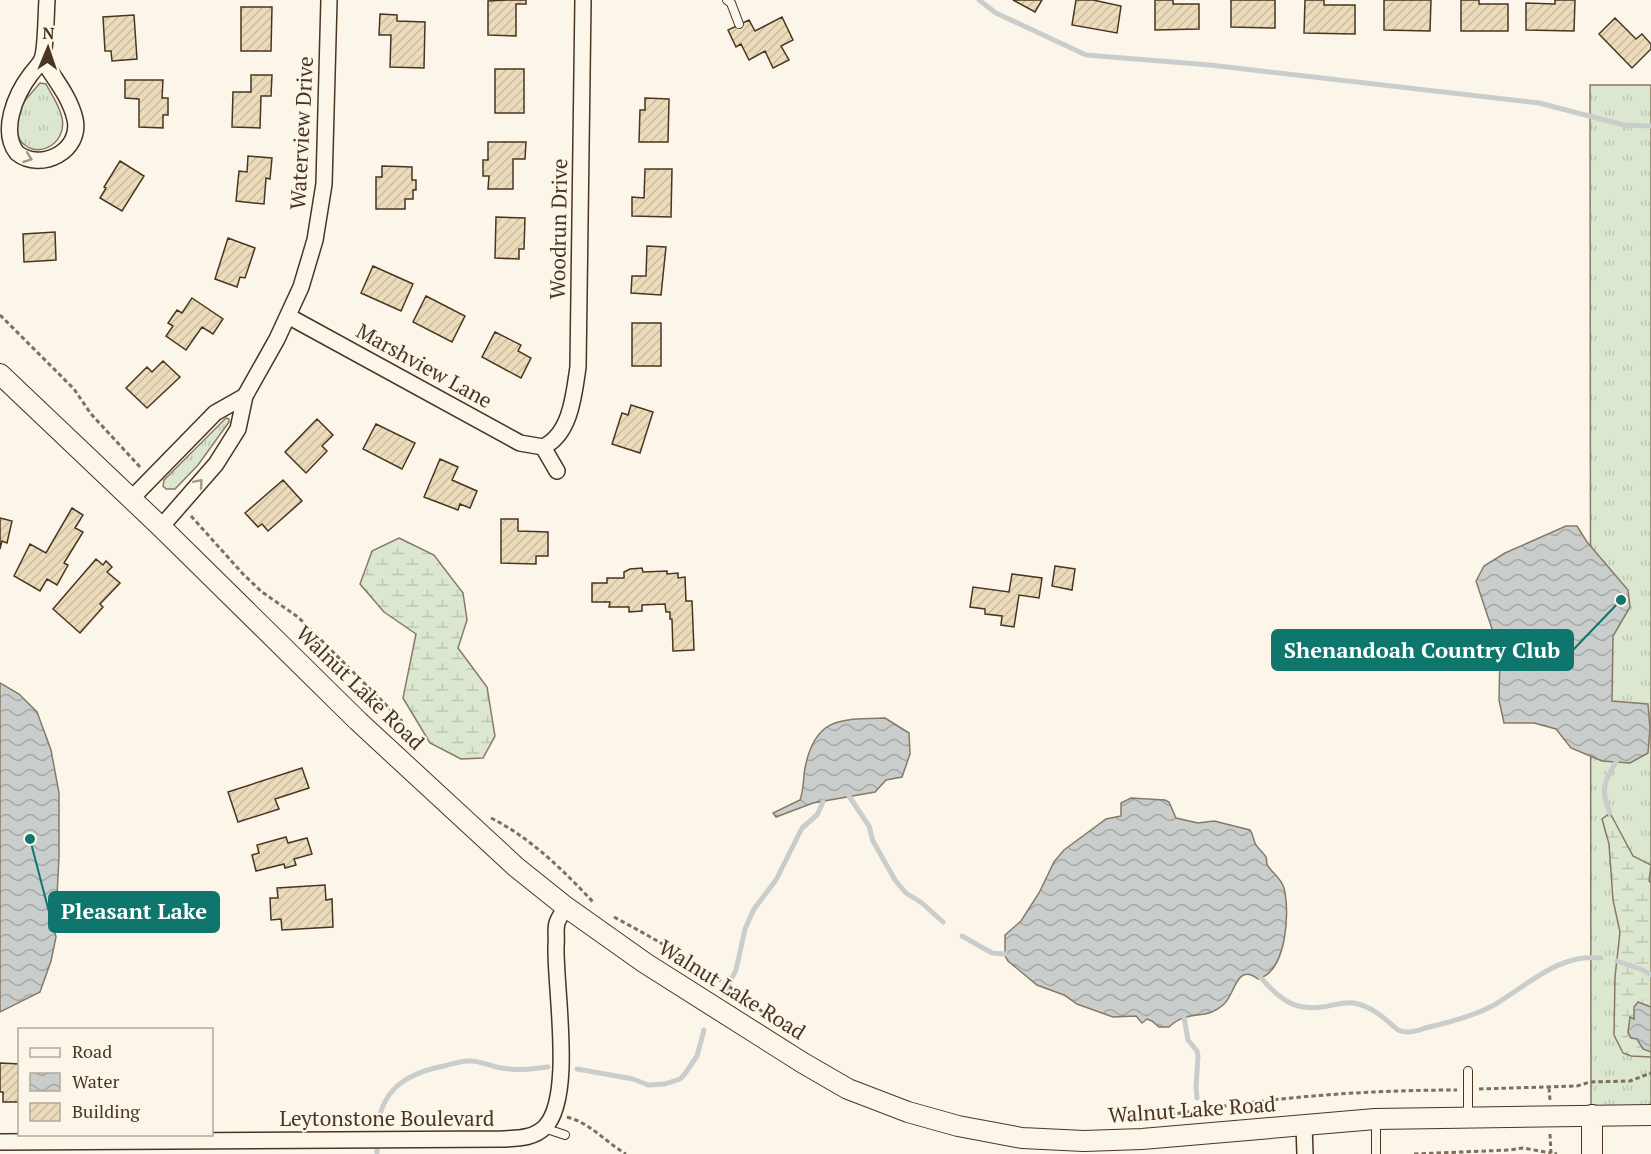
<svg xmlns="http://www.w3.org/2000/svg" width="1651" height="1154" viewBox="0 0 1651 1154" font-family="'PT Serif',serif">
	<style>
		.grass { fill: url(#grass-tufts); stroke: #887966; stroke-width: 1.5 }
		.wetland { fill: url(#wetland-marsh); stroke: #887966; stroke-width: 1.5 }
		.water { fill: url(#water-waves); stroke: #887966; stroke-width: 1.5 }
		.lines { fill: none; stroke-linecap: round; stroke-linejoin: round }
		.stream { stroke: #c9cecd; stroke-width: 5 }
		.building { fill: url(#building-hatch); stroke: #4a3520; stroke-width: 1.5 }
		.service-casing { stroke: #4a3520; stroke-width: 10 }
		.minor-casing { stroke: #4a3520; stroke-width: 18 }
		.tertiary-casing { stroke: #4a3520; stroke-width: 22 }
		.path { stroke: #7f6f5c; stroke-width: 3; stroke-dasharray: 4.5 3; stroke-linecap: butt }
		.service { stroke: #fbf6e9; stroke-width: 8 }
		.minor { stroke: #fbf6e9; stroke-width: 15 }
		.tertiary { stroke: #fbf6e9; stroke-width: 20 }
		.oneway { stroke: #a29684 }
		.labels { text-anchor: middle; stroke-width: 4.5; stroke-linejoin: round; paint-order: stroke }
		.street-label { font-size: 21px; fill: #4a3520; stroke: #fbf6e9 }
		.leader { fill: none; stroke: #0f766e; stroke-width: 2 }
		.callout-dot { fill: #0f766e; stroke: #fbf6e9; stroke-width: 2 }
		.callout { fill: #0f766e; stroke: #0f766e; stroke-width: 2 }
		.callout-label { font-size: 22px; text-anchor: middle; font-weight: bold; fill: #fff }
	</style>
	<defs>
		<pattern id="grass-tufts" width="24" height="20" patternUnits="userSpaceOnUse" patternTransform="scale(1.5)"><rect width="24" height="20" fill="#dce7d0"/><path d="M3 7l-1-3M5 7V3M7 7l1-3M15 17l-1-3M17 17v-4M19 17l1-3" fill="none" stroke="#bec7b2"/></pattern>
		<pattern id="wetland-marsh" width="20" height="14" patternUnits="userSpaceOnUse" patternTransform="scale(1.5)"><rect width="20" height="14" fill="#dce7d0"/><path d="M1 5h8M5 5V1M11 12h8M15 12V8" fill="none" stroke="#bec7b2"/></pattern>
		<pattern id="water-waves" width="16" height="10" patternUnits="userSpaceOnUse" patternTransform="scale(1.5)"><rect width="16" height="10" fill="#c9cecd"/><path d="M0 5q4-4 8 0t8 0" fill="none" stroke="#a5a8a6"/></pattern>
		<pattern id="building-hatch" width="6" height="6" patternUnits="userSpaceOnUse" patternTransform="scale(1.5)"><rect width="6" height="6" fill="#ecdcbc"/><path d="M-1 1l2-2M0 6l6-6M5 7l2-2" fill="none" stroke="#ccbda1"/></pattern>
	</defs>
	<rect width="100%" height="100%" fill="#fbf6e9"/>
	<path class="grass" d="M 40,83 L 46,84 C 51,94 60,106 62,118 C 68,145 33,163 18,137 C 15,130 15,121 14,113 Z
		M 1590,85 L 1651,85 L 1651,1116 L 1591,1116 Z
		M 226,418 L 229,419 L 229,422 L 198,465 L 175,489 L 166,489 L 163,486 L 164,480 Z"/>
	<path class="wetland" d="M 399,538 L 434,555 L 463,593 L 467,620 L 458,648 L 487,687 L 495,736 L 483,758 L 461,759 L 430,743 L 403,698 L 416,634 L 384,612 L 360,584 L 372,551 Z
		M 1610,813 L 1633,856 L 1651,865 L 1649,881 L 1651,883 L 1651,1057 L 1631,1056 L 1623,1053 L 1614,1035 L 1615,977 L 1620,932 L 1613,900 L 1609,844 L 1602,819 Z"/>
	<path class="water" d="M 1566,526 L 1577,526 L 1587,542 L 1628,590 L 1630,607 L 1613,636 L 1612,701 L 1648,704 L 1650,728 L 1648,753 L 1630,763 L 1602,761 L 1571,748 L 1556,729 L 1534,723 L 1504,723 L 1499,700 L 1500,653 L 1476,581 L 1484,566 L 1505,553 Z
		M 0,683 L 19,694 L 37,712 L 51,750 L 59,793 L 59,857 L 56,915 L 53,923 L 56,937 L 51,961 L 40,992 L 0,1012 Z
		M 885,718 L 909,733 L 910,754 L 902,777 L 886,780 L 875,792 L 813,803 L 776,817 L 773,813 L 800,800 C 804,789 803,779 805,768 C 815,717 840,719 885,718 Z
		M 1131,798 L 1165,800 L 1169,802 L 1176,818 L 1198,823 L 1214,821 L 1250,830 C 1253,834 1253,838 1255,843 C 1257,848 1263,852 1266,857 C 1267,860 1266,864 1268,866 C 1273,874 1281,878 1284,888 C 1290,912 1287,971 1258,979 C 1236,962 1235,995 1224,1004 C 1205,1022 1189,1008 1169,1027 L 1159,1027 L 1152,1021 L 1147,1019 L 1142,1023 L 1136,1016 L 1113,1017 L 1077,1004 L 1064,995 L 1037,985 L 1008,961 L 1005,956 L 1005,935 L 1021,921 L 1039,893 L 1054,862 L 1064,850 L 1106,819 L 1121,816 L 1121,803 Z
		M 1638,1002 L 1651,1007 L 1651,1052 L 1643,1049 L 1637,1039 L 1631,1038 L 1628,1032 L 1630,1017 L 1634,1019 L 1634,1007 Z"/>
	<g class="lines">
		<path class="stream" d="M 979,0 L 996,13 L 1086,55 L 1210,65 L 1539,103 L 1624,125 L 1651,126
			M 849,796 L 869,826 L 873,841 L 895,880 L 906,893 L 922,903 L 943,922
			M 1610,813 C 1600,790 1604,782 1616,762
			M 962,936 L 992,953 L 1005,954
			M 1617,961 L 1643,970 L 1651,975
			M 1261,978 C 1279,998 1293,1011 1322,1007 C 1333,1006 1342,1001 1354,1003 C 1373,1007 1384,1018 1398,1030 C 1409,1035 1418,1030 1429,1027 C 1451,1022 1474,1016 1494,1005 C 1528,985 1559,953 1601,958
			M 724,994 L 736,970 L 745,929 L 754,909 L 776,880 L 802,828 L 817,815 L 823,802
			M 1184,1017 L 1188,1040 L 1197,1051 L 1198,1056 L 1196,1087 L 1197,1098
			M 577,1069 L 633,1079 L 648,1085 L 665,1084 L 680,1079 L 684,1075 L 697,1056 L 704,1030
			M 378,1125 C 383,1087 409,1073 444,1066 C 452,1064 462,1060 471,1061 C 481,1061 492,1067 502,1068 C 518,1071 532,1069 548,1067
			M 377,1154 L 377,1150"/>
	</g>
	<path class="building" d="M 507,0 L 526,0 L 526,4 L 516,4 L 516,36 L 488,35 L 488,1 Z
		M 1013,0 L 1042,0 L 1035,12 Z
		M 1076,0 L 1093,0 L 1121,6 L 1117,33 L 1072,25 Z
		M 1155,0 L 1173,0 L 1173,4 L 1199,4 L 1199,29 L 1155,30 Z
		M 1231,0 L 1275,0 L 1275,28 L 1231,27 Z
		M 1305,0 L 1324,0 L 1324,5 L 1355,5 L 1355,34 L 1304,33 Z
		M 1384,0 L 1431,0 L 1430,31 L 1384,30 Z
		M 1461,0 L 1479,0 L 1479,4 L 1508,4 L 1508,31 L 1461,31 Z
		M 1555,0 L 1575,0 L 1574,31 L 1526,30 L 1526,3 L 1555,4 Z
		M 241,7 L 272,7 L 271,51 L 241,51 Z
		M 380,14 L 397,15 L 397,21 L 425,22 L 424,68 L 390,67 L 391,35 L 379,35 Z
		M 134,15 L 137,59 L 112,61 L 111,51 L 105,51 L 103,17 Z
		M 782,17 L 793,40 L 781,46 L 789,60 L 773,68 L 765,51 L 749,60 L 741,44 L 736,47 L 728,30 L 749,20 L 755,31 Z
		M 1615,18 L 1636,39 L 1642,34 L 1651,44 L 1651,49 L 1632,68 L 1599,34 Z
		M 495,69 L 524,69 L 524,113 L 495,113 Z
		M 251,75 L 272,75 L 271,96 L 261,96 L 260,128 L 232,127 L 233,92 L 251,92 Z
		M 125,80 L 163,80 L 162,98 L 168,98 L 168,115 L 163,115 L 163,128 L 139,127 L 139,99 L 125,98 Z
		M 645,98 L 669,99 L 668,142 L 639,142 L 640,110 L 645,110 Z
		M 488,142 L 526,142 L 525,159 L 513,159 L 513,189 L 488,189 L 489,176 L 483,176 L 483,160 L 488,160 Z
		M 248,156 L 272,158 L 270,179 L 266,178 L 264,204 L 236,201 L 239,171 L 247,172 Z
		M 120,161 L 144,176 L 122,211 L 100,198 L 106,188 L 104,187 Z
		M 382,166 L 412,167 L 412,180 L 416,180 L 416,190 L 413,190 L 413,199 L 405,199 L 405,209 L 376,209 L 376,177 L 382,177 Z
		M 645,169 L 672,169 L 671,217 L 632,216 L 632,197 L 644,198 Z
		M 496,217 L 525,218 L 524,249 L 519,249 L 519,259 L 495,258 Z
		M 55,232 L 56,260 L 24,262 L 23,234 Z
		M 228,238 L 255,248 L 245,278 L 240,277 L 237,287 L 215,279 Z
		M 647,246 L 666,247 L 661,295 L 631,293 L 632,276 L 646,276 Z
		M 373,266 L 413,284 L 401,311 L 361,293 Z
		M 426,296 L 465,316 L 452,342 L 413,322 Z
		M 192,298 L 223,319 L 213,334 L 202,327 L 186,350 L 166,336 L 173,326 L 168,323 L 177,310 L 182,313 Z
		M 632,323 L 661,323 L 661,366 L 632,366 Z
		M 495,332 L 521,345 L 518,351 L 531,358 L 521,378 L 482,357 Z
		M 163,361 L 180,377 L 147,408 L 126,388 L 147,367 L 152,372 Z
		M 631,405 L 653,412 L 640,453 L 612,444 L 622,413 L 628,415 Z
		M 317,419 L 333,435 L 322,446 L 327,451 L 306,473 L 285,452 Z
		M 376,424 L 415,443 L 402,469 L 363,449 Z
		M 440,459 L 458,467 L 452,480 L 477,491 L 470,508 L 460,504 L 458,510 L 424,497 Z
		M 283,480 L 302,501 L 268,531 L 262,524 L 258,527 L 245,513 Z
		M 72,508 L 83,515 L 75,528 L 83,532 L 64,563 L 68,565 L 57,585 L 47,579 L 40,591 L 14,576 L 30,544 L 46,553 Z
		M 0,518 L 12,521 L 7,543 L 2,541 L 0,549 Z
		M 501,519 L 518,519 L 518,531 L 548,532 L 548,556 L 536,556 L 536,564 L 501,563 Z
		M 96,559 L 103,565 L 106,561 L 112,567 L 107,572 L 120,583 L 100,604 L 103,607 L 80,633 L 53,609 Z
		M 1055,566 L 1075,569 L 1072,590 L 1052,586 Z
		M 642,568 L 643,572 L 667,571 L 667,574 L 678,573 L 678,578 L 685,577 L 686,601 L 692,601 L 694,650 L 673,651 L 672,619 L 670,619 L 670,612 L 666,612 L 665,604 L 642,605 L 642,611 L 629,612 L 629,607 L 609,607 L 610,602 L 592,602 L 592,583 L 607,583 L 607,578 L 624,578 L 624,572 L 630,569 Z
		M 1012,574 L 1042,578 L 1039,598 L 1019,595 L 1014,627 L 1001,625 L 1002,616 L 985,614 L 985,609 L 970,607 L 973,587 L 1009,592 Z
		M 302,768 L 309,788 L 275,799 L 279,809 L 238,822 L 228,792 Z
		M 286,837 L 288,843 L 307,838 L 312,854 L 294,859 L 296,865 L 285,868 L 284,864 L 256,871 L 252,855 L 259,853 L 257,845 Z
		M 325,885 L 326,900 L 332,899 L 333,927 L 282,930 L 281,919 L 271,920 L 270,898 L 278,898 L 277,888 Z
		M 0,1063 L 20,1064 L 20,1102 L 3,1102 L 3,1092 L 0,1092 Z"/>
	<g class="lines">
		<defs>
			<path id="service" d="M 727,0 L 731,3 L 739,24
				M 1468,1071 L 1468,1116
				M 1376,1120 L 1376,1154
				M 544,1128 L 565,1135"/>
			<path id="minor" d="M 42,59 C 54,78 70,97 75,119 C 82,151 41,172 17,153 C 0,131 15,95 31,74 C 34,70 40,64 42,59 C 46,49 46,13 47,0
				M 288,316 L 520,443 L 543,447
				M 543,447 C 571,434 574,394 578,367 L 583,0
				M 543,447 L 557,471
				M 131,499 L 215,413 L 245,396
				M 161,527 L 216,464 L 238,429 L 245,396 L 277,339 L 301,287 L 315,240 L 324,184 L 329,0
				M 1304,1125 L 1305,1154
				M 0,1142 L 502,1139 C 517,1138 533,1139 545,1127 C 574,1097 555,989 556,946 C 557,939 555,930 557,923 C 559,917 563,912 566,907"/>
			<path id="tertiary" d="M 0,374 L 161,527 L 358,721 L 516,867 L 566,907 L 645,963 L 803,1063 L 848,1089 L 908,1112 L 958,1126 L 1022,1138 L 1084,1141 L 1142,1139 L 1375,1119 L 1651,1115
				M 1592,1154 L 1592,1115"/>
		</defs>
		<use href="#service" class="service-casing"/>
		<use href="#minor" class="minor-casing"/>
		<use href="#tertiary" class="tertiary-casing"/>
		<path class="path" d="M 0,315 L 74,389 L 91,414 L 141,468
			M 191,516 L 243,574 L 262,592 L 298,617 L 401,720 L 412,745
			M 491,818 C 531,838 564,871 594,903
			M 614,917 C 672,948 727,981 776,1023
			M 1549,1088 L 1550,1100
			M 1479,1089 L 1577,1086 L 1590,1082 L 1630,1081 L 1651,1073
			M 567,1117 C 592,1124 604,1141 626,1154
			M 1148,1119 C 1249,1099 1354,1090 1457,1090
			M 1550,1134 L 1551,1153 L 1557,1154
			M 1414,1154 L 1509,1150 L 1523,1148 L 1551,1153"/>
		<use href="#service" class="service"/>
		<use href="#minor" class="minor"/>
		<use href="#tertiary" class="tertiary"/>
	</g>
	<defs><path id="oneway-chevron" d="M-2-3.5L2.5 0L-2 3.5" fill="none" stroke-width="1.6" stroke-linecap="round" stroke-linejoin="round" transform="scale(1.5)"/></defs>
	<g class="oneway">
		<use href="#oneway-chevron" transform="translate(28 158) rotate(20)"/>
		<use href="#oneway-chevron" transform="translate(199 483) rotate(-49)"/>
	</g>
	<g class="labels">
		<g class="street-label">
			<text transform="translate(302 133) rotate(-87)" y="7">Waterview Drive</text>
			<text transform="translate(559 229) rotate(-89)" y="7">Woodrun Drive</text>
			<text transform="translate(424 366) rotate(29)" y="7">Marshview Lane</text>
			<text transform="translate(360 688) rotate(44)" y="7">Walnut Lake Road</text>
			<text transform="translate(732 990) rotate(32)" y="7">Walnut Lake Road</text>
			<text transform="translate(1192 1110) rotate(-4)" y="7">Walnut Lake Road</text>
			<text x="387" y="1126">Leytonstone Boulevard</text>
		</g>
	</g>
	<path class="leader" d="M1621 600L1573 650M30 839L49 912"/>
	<g class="callout-dot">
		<circle cx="1621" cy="600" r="6"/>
		<circle cx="30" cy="839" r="6"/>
	</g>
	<g class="callout">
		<rect x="1272" y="630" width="301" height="40" rx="6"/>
		<rect x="49" y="892" width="170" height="40" rx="6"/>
	</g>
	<g class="callout-label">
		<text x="1422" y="658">Shenandoah Country Club</text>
		<text x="134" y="919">Pleasant Lake</text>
	</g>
	<rect x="18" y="1028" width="195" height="108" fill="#fbf6e9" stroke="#b4a999" stroke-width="1.5"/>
	<rect x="30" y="1048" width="30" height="9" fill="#fbf6e9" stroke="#b4a999" stroke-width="1.5"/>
	<text x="72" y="1058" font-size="18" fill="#4a3520">Road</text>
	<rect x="30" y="1073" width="30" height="18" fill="url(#water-waves)" stroke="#b4a999" stroke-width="1.5"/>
	<text x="72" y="1088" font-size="18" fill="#4a3520">Water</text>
	<rect x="30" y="1103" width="30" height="18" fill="url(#building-hatch)" stroke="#b4a999" stroke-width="1.5"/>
	<text x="72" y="1118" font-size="18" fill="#4a3520">Building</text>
	<g transform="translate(48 48) rotate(2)" stroke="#fbf6e9" stroke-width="4.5" paint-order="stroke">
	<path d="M0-4.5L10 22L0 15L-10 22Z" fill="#4a3520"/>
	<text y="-9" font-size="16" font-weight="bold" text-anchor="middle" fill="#4a3520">N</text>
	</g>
</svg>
